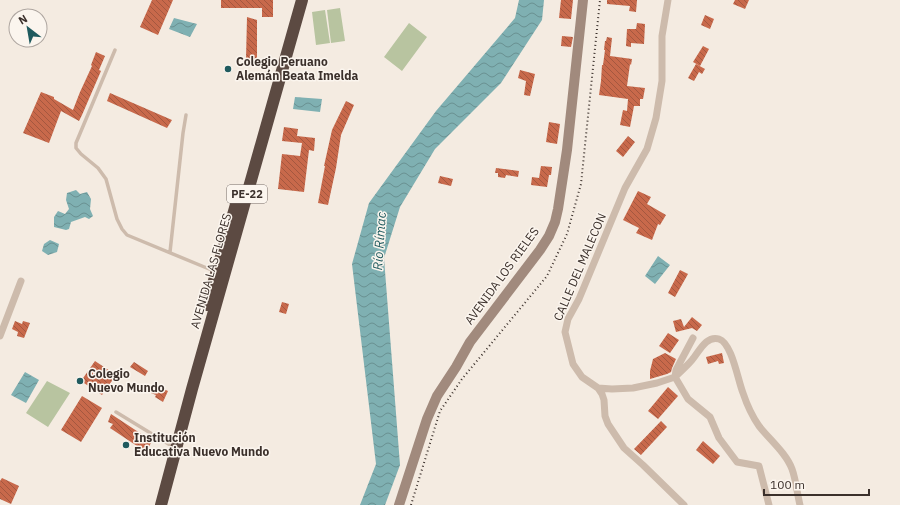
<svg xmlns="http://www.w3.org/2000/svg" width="900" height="505" viewBox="0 0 900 505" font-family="'IBM Plex Sans',sans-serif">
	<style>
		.pitch { fill: #b8c4a0 }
		.water { fill: url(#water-waves) }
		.building { fill: url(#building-back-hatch) }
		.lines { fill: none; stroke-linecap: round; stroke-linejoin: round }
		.lane { stroke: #cdbbac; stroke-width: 3.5 }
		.street { stroke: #cdbbac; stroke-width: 7 }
		.secondary { stroke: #a18a7d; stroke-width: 10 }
		.highway { stroke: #5c4a42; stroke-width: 12 }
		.rail { stroke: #3b302b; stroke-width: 2; stroke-dasharray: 1 3; stroke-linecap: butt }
		.poi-dot { fill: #1f5a5e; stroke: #fbf5ee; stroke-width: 1.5 }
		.labels { text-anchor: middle; stroke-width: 3; stroke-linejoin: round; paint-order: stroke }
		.shield { fill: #fbf5ee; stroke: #756b66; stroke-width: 1 }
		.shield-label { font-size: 11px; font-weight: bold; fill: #3b302b }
		.poi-label { font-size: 12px; font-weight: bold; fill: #3b302b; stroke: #fbf5ee; text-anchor: start }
		.street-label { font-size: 12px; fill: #3b302b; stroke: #fbf5ee }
		.water-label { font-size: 13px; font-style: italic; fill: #1f5a5e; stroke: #fbf5ee }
	</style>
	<defs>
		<pattern id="water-waves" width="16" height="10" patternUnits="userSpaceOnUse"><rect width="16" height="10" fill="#7fb0b2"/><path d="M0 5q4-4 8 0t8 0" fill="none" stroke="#699091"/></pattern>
		<pattern id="building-back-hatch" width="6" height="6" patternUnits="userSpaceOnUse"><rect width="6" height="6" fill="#c8694b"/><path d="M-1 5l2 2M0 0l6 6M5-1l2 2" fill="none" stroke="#a4573f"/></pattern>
	</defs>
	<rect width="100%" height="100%" fill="#f4ebe1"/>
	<path class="pitch" d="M 340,8 L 345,41 L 331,43 L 327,10 Z
		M 325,10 L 330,43 L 316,45 L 312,12 Z
		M 409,23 L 427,37 L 402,71 L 384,57 Z
		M 47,381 L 70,393 L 48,427 L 26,413 Z"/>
	<path class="water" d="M 519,0 L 544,0 L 542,20 L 501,83 L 435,149 L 400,207 L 384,258 L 400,465 L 385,505 L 360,505 L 376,464 L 352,264 L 369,203 L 436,111 L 515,18 Z
		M 174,18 L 197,24 L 190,37 L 169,29 Z
		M 295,97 L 322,99 L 320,112 L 293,109 Z
		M 76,190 L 80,194 L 87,192 L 91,199 L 90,209 L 93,216 L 89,219 L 85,217 L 71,222 L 69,229 L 66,230 L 54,227 L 54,217 L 58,211 L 65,214 L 69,209 L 66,200 L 67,193 Z
		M 50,240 L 59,244 L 57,252 L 48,255 L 42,251 L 44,244 Z
		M 658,256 L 670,265 L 655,284 L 645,276 Z
		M 25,372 L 39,380 L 26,403 L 11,395 Z"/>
	<path class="building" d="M 152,0 L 173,0 L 158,35 L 140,27 Z
		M 221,0 L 273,0 L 273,17 L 262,17 L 262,8 L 221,8 Z
		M 561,0 L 573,0 L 571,19 L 559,18 Z
		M 607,0 L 637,0 L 636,12 L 629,11 L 630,6 L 607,4 Z
		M 735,0 L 749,0 L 745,9 L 733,4 Z
		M 705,15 L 714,19 L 710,29 L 701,25 Z
		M 247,17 L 257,20 L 257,59 L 246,59 Z
		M 637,23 L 645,24 L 644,44 L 631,43 L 631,47 L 626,46 L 627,29 L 636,29 Z
		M 562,36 L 573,37 L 571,47 L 561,46 Z
		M 607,37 L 612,38 L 610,56 L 632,59 L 631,65 L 630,64 L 627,86 L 645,88 L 643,99 L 640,99 L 640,106 L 634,106 L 630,127 L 620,125 L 623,110 L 627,111 L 628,99 L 599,95 L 601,81 L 602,65 L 603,65 L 605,50 L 604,50 L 605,41 L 606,41 Z
		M 703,46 L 709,49 L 700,66 L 693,62 Z
		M 96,52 L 105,56 L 99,70 L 101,71 L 82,115 L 79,121 L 61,111 L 49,143 L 23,133 L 41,92 L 54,97 L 54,99 L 73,110 L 80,92 L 92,66 L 91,65 Z
		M 696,64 L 705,69 L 702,74 L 699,72 L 694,81 L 688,78 Z
		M 520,70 L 535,74 L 530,96 L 524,95 L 526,81 L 518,78 Z
		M 110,93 L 172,120 L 167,128 L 107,101 Z
		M 346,101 L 354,105 L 341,135 L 336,168 L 328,205 L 318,203 L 325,166 L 324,166 L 332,130 Z
		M 549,122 L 560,124 L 557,144 L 546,142 Z
		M 284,127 L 298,129 L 297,136 L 315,138 L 314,151 L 309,150 L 304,192 L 278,189 L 282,154 L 300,156 L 302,143 L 282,141 Z
		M 628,136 L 635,142 L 623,157 L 616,151 Z
		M 541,166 L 552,167 L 551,175 L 549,175 L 547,187 L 531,185 L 532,177 L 539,178 Z
		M 496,168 L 519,171 L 518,177 L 506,175 L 505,178 L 498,177 L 498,173 L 495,173 Z
		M 440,176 L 453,179 L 451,186 L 438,183 Z
		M 638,191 L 651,197 L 647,204 L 666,215 L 660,225 L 658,224 L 652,240 L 636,233 L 639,228 L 623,220 Z
		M 680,270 L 688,274 L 675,297 L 668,293 Z
		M 282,302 L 289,304 L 286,314 L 279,312 Z
		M 692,317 L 702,325 L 697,331 L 692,328 L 676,332 L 673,321 L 681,319 L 684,327 Z
		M 15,321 L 22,324 L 23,321 L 30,323 L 24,338 L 17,336 L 18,332 L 12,329 Z
		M 668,333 L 679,340 L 670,353 L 659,346 Z
		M 665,353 L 676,359 L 672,368 L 671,372 L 667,374 L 650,379 L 650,371 L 653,359 Z
		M 722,353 L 724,363 L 719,364 L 718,361 L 708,364 L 706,357 Z
		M 95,361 L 116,375 L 102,395 L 81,381 Z
		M 134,362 L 148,371 L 145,376 L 130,367 Z
		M 155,385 L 168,391 L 163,402 L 155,397 L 156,395 L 151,393 Z
		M 668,387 L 678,396 L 658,419 L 648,411 Z
		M 82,396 L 102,408 L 81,442 L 61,430 Z
		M 111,414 L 152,441 L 146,452 L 110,428 L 113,424 L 108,422 Z
		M 661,421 L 667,427 L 641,455 L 634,449 Z
		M 703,441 L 720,456 L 713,464 L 696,450 Z
		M 2,478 L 19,486 L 11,504 L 0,499 L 0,481 Z"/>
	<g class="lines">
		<path class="lane" d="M 115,50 L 76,143 L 76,148 L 81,154 L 98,168 L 106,179 L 117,219 L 122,229 L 127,235 L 214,271
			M 170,252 L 183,133 L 186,115
			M 116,412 L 175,448"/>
		<path class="street" d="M 668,0 L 662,36 L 662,81 L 656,118 L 647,149 L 625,188 L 579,299 L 568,319 L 565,332 L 573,364 L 582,377 L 598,388 L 612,389 L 633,388 L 657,383 L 675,377 L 688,399 L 710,417 L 719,438 L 737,462 L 759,466 L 769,505
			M 0,336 L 21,281
			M 693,338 L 676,370 L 675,377 C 681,371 687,366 692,360 C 699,352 706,335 719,339 C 732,343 738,381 743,393 C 747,405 752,416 759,426 C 770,440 786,453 792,469 C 796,480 797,493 800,505
			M 598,388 L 602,394 L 604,400 L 605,416 L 608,424 L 624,448 L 643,465 L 684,505"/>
		<path class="secondary" d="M 399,505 L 427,419 L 437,396 L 456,367 L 470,342 L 540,250 L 549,236 L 555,222 L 558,209 L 567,150 L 583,0"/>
		<path class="highway" d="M 207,305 L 237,201
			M 161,505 L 192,389 L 302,0"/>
		<path class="rail" d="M 411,505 L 440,411 L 462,379 L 547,276 L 567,234 L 581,184 L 600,0"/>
	</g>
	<g class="poi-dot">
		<circle cx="228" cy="69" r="4"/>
		<circle cx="80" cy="381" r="4"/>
		<circle cx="126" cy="445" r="4"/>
	</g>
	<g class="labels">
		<rect class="shield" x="227" y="185" width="40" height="18" rx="3"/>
		<g class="shield-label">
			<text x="247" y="198">PE-22</text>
		</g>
		<g class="poi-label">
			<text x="236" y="66">Colegio Peruano<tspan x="236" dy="14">Alemán Beata Imelda</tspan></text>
			<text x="88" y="378">Colegio<tspan x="88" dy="14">Nuevo Mundo</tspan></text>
			<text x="134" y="442">Institución<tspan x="134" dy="14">Educativa Nuevo Mundo</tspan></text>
		</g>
		<g class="street-label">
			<text transform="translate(580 267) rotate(-67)" y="4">CALLE DEL MALECON</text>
			<text transform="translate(211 271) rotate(-74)" y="4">AVENIDA LAS FLORES</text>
			<text transform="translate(502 276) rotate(-54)" y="4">AVENIDA LOS RIELES</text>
		</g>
		<g class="water-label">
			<text transform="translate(379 241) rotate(-86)" y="5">Río Rímac</text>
		</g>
	</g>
	<g transform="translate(28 28) rotate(329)"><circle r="19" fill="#fbf5ee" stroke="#aea6a0"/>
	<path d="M0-3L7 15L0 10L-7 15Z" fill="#1f5a5e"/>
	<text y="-6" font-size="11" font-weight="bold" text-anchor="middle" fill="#3b302b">N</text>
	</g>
	<path d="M764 489v6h105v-6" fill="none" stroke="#3b302b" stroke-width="2"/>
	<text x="770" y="489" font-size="12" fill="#3b302b" stroke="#fbf5ee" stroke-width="3" paint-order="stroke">100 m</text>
</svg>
